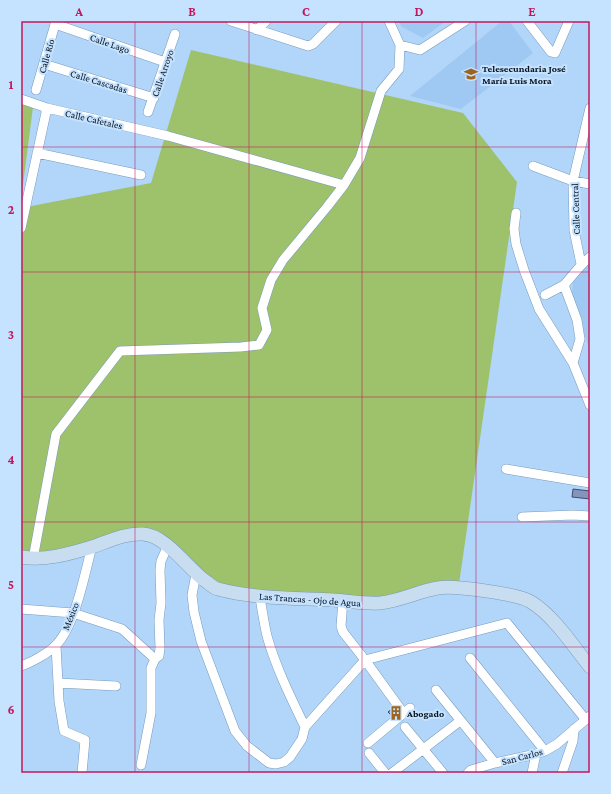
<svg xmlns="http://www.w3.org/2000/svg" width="611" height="794" viewBox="0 0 611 794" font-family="'Crimson Pro',serif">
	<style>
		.built { fill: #9fc9f2 }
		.green { fill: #9ec26b }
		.building { fill: #8495bd; stroke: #3e4d70 }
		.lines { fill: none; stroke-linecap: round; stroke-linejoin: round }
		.street-casing { stroke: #789bbc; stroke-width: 10 }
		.secondary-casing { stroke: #789bbc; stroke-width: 14 }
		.street { stroke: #fff; stroke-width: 9 }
		.secondary { stroke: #c8ddf0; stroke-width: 13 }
		.grid { fill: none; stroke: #c2185b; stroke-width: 1; stroke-opacity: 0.55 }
		.labels { text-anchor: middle; stroke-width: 4; stroke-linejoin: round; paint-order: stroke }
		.street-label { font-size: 10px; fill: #05121e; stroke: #c5e2ff }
		.poi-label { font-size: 10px; font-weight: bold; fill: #05121e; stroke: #c5e2ff; text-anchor: start }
		.neatline { fill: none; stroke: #c2185b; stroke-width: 1.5 }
		.grid-label { font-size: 13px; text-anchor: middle; font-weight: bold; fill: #c2185b }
	</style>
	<rect width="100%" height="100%" fill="#b1d6f9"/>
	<path class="built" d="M 398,21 L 446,21 L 423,38 L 402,27 Z
		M 502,21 L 509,21 L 533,53 L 461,109 L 410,96 Z
		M 590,261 L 590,350 L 580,323 L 572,295 L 573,281 Z"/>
	<path class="green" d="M 191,50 L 463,113 L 517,182 L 459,584 L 373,606 L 220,589 L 163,544 L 123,538 L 39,555 L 21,552 L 21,208 L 151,183 Z
		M 21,104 L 33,107 L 21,200 Z"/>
	<path class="building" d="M 573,489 L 590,491 L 590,499 L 572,497 Z
		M 397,705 L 404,714 L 396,720 L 388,712 Z"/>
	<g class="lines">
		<defs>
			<path id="street" d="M 231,21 L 308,46 L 313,44 L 336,21
				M 389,21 L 400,45 L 420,50 L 465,21
				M 527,21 L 551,52 L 555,53 L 569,21
				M 55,24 L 165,62
				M 257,30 L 266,21
				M 44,64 L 154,98
				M 36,90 L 56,21
				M 21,99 L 47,108 L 168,136 L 344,185
				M 148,112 L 175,34
				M 37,153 L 141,175
				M 533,166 L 573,181 L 590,184
				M 516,213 L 514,229 L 516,244 L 524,270 L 539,309 L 573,363 L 590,405
				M 21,228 L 47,108
				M 581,264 L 574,230 L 573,181 L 590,108
				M 545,295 L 564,285
				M 573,363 L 580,339 L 577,320 L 564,285 C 573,275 580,265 590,257
				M 506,469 L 590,483
				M 522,517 L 573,515 L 590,516
				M 33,559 L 56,434 L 120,351 L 241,347 L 259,345 L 267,330 L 262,308 L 271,280 L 283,260 L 327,207 L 344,185 L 360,158 L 381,91 L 399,69 L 400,45
				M 196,574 L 192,595 L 194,612 L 201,641 L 235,731 L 247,746 L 269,763 L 276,764 L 284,762 L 290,757 L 302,739 L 305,727 L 365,660 L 507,623 L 586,720
				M 260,597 C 262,610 264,623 267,636 C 276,668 291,698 305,727
				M 343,600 L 341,626 L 343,632 L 365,660 L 404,714
				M 21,609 L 73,613 L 122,629 L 155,659
				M 56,646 L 59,701 L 64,731 L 85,740 L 82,773
				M 470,658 L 545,751
				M 21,666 C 30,663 49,653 56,645 C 75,626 85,573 92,546
				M 58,683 L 116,686
				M 436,690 L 495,763
				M 405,727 L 443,773
				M 368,743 L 410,708
				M 369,753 L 385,773
				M 141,765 L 151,713 L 151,668 L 155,659 L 159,656 L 160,648 L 159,620 L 161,603 L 160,570 L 161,561 L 165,552 L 170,549
				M 392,773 L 460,721
				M 468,773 L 471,770 L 495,763 L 536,754 L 545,751 L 557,744 L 590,716
				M 532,773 L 536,754
				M 562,773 L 573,741 L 574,729"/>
			<path id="secondary" d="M 21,557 C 45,561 69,554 92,547 C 109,541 125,533 143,534 C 165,535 187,567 204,580 C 209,583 213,588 218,589 C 255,599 295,598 333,600 C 349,601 365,604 380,603 C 400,601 419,591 438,588 C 454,585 518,594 531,602 C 553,615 574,647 590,667"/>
		</defs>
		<use href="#street" class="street-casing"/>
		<use href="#secondary" class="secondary-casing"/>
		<use href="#street" class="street"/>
		<use href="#secondary" class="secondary"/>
	</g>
	<path class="grid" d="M 135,21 L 135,773M 249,21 L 249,773M 362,21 L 362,773M 476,21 L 476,773M 21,147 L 590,147M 21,272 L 590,272M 21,397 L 590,397M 21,522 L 590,522M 21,647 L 590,647"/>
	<defs>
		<symbol id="school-bare" viewBox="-9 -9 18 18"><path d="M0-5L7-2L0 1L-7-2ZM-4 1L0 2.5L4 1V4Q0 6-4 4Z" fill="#9c641f" stroke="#c5e2ff" stroke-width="2.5" paint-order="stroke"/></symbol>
		<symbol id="building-bare" viewBox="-9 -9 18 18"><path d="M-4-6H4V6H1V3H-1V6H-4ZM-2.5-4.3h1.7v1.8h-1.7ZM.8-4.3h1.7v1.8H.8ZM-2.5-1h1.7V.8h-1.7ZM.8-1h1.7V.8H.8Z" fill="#9c641f" stroke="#c5e2ff" stroke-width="2.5" paint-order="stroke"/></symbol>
	</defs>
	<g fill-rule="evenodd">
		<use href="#school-bare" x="461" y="64" width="20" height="20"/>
		<use href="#building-bare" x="386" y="703" width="20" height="20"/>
	</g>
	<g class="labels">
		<g class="street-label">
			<text transform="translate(110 43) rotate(19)" y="4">Calle Lago</text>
			<text transform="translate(46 56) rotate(-74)" y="4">Calle Río</text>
			<text transform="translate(162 73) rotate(-71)" y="4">Calle Arroyo</text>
			<text transform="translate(99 81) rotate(17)" y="4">Calle Cascadas</text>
			<text transform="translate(94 119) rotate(13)" y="4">Calle Cafetales</text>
			<text transform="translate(575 209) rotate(-92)" y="4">Calle Central</text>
			<text transform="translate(310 599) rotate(4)" y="4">Las Trancas - Ojo de Agua</text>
			<text transform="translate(70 616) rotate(-68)" y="4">México</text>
			<text transform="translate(522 756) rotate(-15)" y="4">San Carlos</text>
		</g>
		<g class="poi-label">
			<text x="482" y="72">Telesecundaria José<tspan x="482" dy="12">María Luis Mora</tspan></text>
			<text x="407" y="717">Abogado</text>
		</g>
	</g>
	<rect width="611" height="794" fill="none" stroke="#c5e2ff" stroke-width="44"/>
	<rect x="22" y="22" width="567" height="750" class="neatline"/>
	<g class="grid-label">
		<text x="79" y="16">A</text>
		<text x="192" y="16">B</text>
		<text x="306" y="16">C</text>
		<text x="419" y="16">D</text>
		<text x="532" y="16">E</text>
		<text x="11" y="89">1</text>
		<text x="11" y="214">2</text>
		<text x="11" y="339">3</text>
		<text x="11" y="464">4</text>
		<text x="11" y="589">5</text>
		<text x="11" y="714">6</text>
	</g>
</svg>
